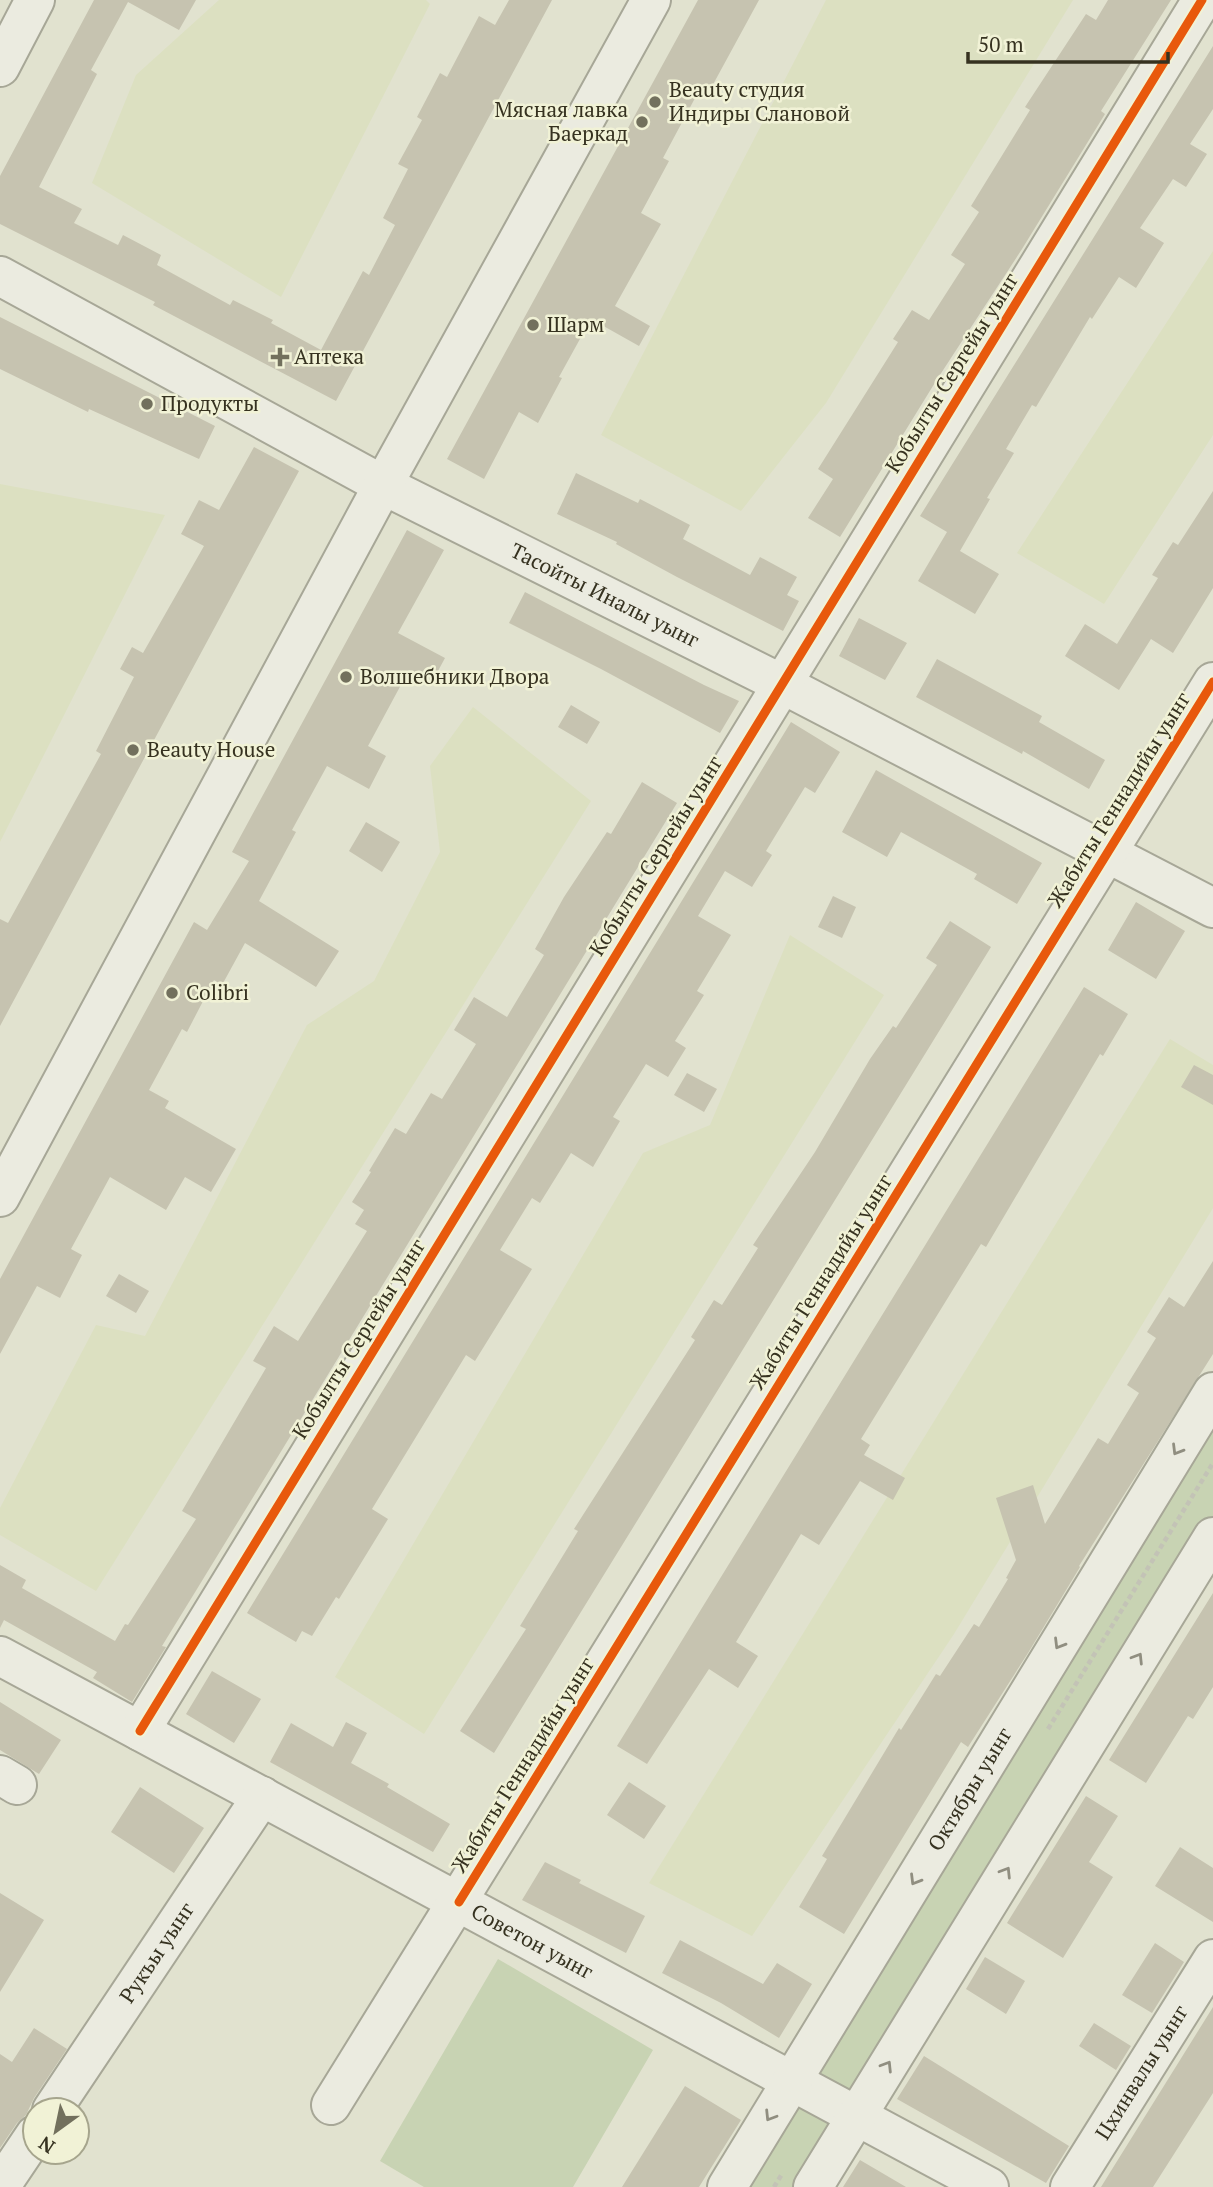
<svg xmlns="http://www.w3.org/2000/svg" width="1213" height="2187" viewBox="0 0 1213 2187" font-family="'PT Serif',serif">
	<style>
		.farmland { fill: #dce0c1 }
		.green { fill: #c8d3b3 }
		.building { fill: #c6c3b0 }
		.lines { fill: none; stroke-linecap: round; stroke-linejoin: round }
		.minor-casing { stroke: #a7a797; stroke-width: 42 }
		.path { stroke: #c3c3b6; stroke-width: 4.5; stroke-dasharray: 5 3.5; stroke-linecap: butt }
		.minor { stroke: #ebebe0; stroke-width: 38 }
		.cycleway-casing { stroke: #f1f2d6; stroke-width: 13 }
		.cycleway { stroke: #e8590c; stroke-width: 9 }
		.oneway { stroke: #908e80 }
		.poi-dot { fill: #72705d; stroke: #f1f2d6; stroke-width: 2.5 }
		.labels { text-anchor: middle; stroke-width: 5; stroke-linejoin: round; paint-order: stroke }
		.poi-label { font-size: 21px; fill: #363220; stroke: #f1f2d6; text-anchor: start }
		.street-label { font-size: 21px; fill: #363220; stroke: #f1f2d6 }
	</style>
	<rect width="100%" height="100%" fill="#e1e2cf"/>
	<path class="farmland" d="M 219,0 L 426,0 L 430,4 L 281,297 L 92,183 L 136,75 Z
		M 826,0 L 1073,0 L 826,403 L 741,511 L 601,435 Z
		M 1213,251 L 1213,435 L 1104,604 L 1017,553 Z
		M 0,484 L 165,515 L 0,842 Z
		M 473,707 L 591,801 L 96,1591 L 0,1535 L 0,1508 L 96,1325 L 145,1336 L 307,1025 L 374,981 L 440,852 L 430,766 Z
		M 790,935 L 884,995 L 424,1734 L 335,1677 L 643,1153 L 710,1125 Z
		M 1170,1039 L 1213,1065 L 1213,1208 L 954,1634 L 752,1936 L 649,1883 Z"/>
	<path class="green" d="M 1213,1410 L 1213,1517 L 855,2094 L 810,2079 Z
		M 498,1959 L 653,2050 L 573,2187 L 424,2187 L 380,2161 Z
		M 792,2099 L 836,2115 L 800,2187 L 738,2187 Z"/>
	<path class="building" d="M 94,0 L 196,0 L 179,30 L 128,2 L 91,70 L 97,74 L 39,187 L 82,209 L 74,223 L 118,245 L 123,235 L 161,255 L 157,265 L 230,305 L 233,300 L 273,320 L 271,323 L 321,350 L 363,271 L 369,275 L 395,225 L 383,218 L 408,169 L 398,164 L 422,120 L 417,117 L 440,73 L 447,77 L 479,16 L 495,25 L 509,0 L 552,0 L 336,401 L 153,305 L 155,302 L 0,224 L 0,176 Z
		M 698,0 L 759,0 L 710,90 L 702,85 L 663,158 L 669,161 L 641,213 L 661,224 L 615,306 L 650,326 L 639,346 L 591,319 L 559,377 L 562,378 L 538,423 L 519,412 L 484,479 L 447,459 Z
		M 1108,0 L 1171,0 L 1101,111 L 1105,114 L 1022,249 L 936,381 L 840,537 L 808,518 L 833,479 L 818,469 L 898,342 L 893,339 L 912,310 L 929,320 L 965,264 L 951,255 L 979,212 L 971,206 L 1030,110 L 1025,107 L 1086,14 L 1096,20 Z
		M 1213,46 L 1213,109 L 1190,144 L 1207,154 L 1186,187 L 1173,179 L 1140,228 L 1164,243 L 1136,288 L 1119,277 L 1092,319 L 1090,317 L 1036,407 L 1032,405 L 1006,449 L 1014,453 L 987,498 L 990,499 L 960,551 L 999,574 L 975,614 L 918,581 L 947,532 L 920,516 Z
		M 0,317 L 215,426 L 199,459 L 89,409 L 88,412 L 0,369 Z
		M 254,447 L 299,471 L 0,1026 L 0,919 L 8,923 L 101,754 L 96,751 L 134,677 L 120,669 L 132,647 L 143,653 L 204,546 L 181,534 L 199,500 L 219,510 Z
		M 576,473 L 638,503 L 640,499 L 690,525 L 683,539 L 750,575 L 760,557 L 797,577 L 787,595 L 799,601 L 783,631 L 677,577 L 616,544 L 617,542 L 557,514 Z
		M 1213,491 L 1213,588 L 1173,653 L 1151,639 L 1119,690 L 1065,656 L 1085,624 L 1117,644 L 1158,578 L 1152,575 L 1173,542 L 1178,545 Z
		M 407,530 L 444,550 L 398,633 L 445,658 L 432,682 L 409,670 L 368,746 L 386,756 L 369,789 L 327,766 L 292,830 L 296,832 L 259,901 L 339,951 L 316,987 L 245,943 L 222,985 L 214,980 L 187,1032 L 182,1029 L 149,1090 L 169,1101 L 165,1108 L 236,1149 L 211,1192 L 185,1177 L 166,1210 L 110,1177 L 71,1249 L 82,1255 L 60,1298 L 37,1286 L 0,1354 L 0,1279 L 194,922 L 207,930 L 249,861 L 232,852 Z
		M 525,592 L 704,685 L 739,701 L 720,733 L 601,669 L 509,623 Z
		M 859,618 L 907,643 L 885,680 L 839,656 Z
		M 937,659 L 1042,716 L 1039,722 L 1105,760 L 1089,789 L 1023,751 L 1022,754 L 916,697 Z
		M 571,705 L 600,722 L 587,744 L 558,727 Z
		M 791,722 L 840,752 L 815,793 L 805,787 L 766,851 L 772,855 L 752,887 L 725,871 L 698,916 L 731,935 L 697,991 L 704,995 L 675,1041 L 686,1048 L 668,1077 L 646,1064 L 613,1117 L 620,1121 L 593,1167 L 571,1153 L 540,1203 L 532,1198 L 500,1250 L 532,1269 L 475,1361 L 466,1355 L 372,1509 L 388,1519 L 339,1599 L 336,1597 L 312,1636 L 302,1631 L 296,1642 L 247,1613 Z
		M 876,770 L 1042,863 L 1017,904 L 974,879 L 977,874 L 901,832 L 887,857 L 842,832 Z
		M 642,782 L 677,803 L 197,1589 L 162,1646 L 166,1647 L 132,1702 L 93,1678 L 97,1672 L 4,1620 L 0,1628 L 0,1565 L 26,1580 L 22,1588 L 115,1641 L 125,1624 L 128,1625 L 196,1519 L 182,1511 L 266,1368 L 253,1361 L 274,1326 L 298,1341 L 367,1231 L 355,1224 L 364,1210 L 352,1202 L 371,1172 L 369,1171 L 395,1128 L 406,1134 L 431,1093 L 442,1099 L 476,1044 L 454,1030 L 474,997 L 507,1017 L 544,955 L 535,949 L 564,897 L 607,832 L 611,834 Z
		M 366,822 L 400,842 L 382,872 L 349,851 Z
		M 833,896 L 856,907 L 842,938 L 818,927 Z
		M 1136,902 L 1185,931 L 1156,979 L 1108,950 Z
		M 950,921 L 991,947 L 494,1753 L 460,1731 L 526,1629 L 520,1626 L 578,1531 L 574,1529 L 695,1340 L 691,1337 L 714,1300 L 722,1305 L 758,1248 L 753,1245 L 815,1152 L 870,1059 L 893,1026 L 896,1028 L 937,965 L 926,958 Z
		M 1084,987 L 1128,1014 L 1103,1056 L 1100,1054 L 986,1247 L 981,1244 L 861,1439 L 870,1445 L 864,1455 L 905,1478 L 893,1500 L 860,1481 L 819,1545 L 801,1534 L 736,1642 L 758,1656 L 738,1688 L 709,1669 L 647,1764 L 617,1746 Z
		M 1194,1065 L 1213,1075 L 1213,1105 L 1181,1087 Z
		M 687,1073 L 717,1089 L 704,1112 L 674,1095 Z
		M 1213,1261 L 1213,1354 L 1079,1566 L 1080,1567 L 1028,1653 L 968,1747 L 961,1742 L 844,1934 L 799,1907 L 827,1859 L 822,1856 L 899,1728 L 901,1730 L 936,1674 L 940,1676 L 974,1624 L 979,1627 L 1008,1579 L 1006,1578 L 1016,1560 L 996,1498 L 1033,1485 L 1045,1524 L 1098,1438 L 1108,1444 L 1139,1393 L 1127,1385 L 1156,1338 L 1147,1332 L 1169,1297 L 1184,1307 Z
		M 119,1274 L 149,1291 L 136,1313 L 106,1296 Z
		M 1213,1593 L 1213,1687 L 1193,1719 L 1188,1716 L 1146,1783 L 1109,1760 Z
		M 212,1671 L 261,1699 L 234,1743 L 186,1714 Z
		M 0,1702 L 61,1740 L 39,1774 L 0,1750 Z
		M 346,1722 L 367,1733 L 351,1763 L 389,1784 L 387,1787 L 450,1824 L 433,1852 L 270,1762 L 291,1723 L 333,1747 Z
		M 629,1782 L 666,1806 L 644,1839 L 607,1815 Z
		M 140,1787 L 204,1828 L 174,1873 L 111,1832 Z
		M 1086,1796 L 1118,1816 L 1089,1862 L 1113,1877 L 1063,1958 L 1007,1923 Z
		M 1180,1847 L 1213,1868 L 1213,1922 L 1155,1886 Z
		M 545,1862 L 581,1880 L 579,1883 L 645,1916 L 626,1953 L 522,1900 Z
		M 0,1893 L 44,1920 L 0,1992 Z
		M 680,1940 L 763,1984 L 777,1963 L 812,1984 L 779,2038 L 721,2003 L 662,1973 Z
		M 1155,1943 L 1184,1962 L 1152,2013 L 1122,1995 Z
		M 985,1957 L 1025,1981 L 1006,2014 L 966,1989 Z
		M 1213,2007 L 1213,2093 L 1153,2187 L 1101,2187 Z
		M 1094,2023 L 1131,2046 L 1116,2070 L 1079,2046 Z
		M 34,2028 L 67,2049 L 34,2098 L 26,2115 L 17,2123 L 0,2148 L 0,2054 L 12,2062 Z
		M 924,2056 L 1069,2146 L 1046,2183 L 897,2099 Z
		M 685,2086 L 741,2120 L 699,2187 L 622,2187 Z
		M 860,2160 L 906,2187 L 843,2187 Z"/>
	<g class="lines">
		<defs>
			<g id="minor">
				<path d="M 0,67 L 35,0"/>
				<path id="s1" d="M 0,276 L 383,485 L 782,684 L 1213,908"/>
				<path d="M 0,1197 L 383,485 L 651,0"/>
				<path id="s2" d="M 0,1656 L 989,2187"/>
				<path d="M 140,1731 L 1202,0"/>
				<path d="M 0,1775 L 17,1785 L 0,1775"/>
				<path d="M 331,2105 L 1213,682"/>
				<path id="s3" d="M 52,2110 L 262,1796"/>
				<path d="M 0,2187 L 35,2135"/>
				<path id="s4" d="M 727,2187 L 1213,1392"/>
				<path d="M 813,2187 L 1213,1537"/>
				<path id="s5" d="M 1070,2187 L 1213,1959"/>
			</g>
		</defs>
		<use href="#minor" class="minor-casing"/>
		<path class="path" d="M 1048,1729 L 1213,1463
			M 774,2187 L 782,2174"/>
		<use href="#minor" class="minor"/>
		<defs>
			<path id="cycleway" d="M 140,1731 L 1202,0
				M 459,1902 L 1213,682"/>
		</defs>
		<use href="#cycleway" class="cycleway-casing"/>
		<use href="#cycleway" class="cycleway"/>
	</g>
	<defs><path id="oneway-chevron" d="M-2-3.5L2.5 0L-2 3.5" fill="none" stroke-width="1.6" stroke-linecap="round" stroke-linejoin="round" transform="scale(1.75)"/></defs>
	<g class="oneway">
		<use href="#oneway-chevron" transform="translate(1177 1450) rotate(121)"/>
		<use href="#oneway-chevron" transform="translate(1059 1644) rotate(121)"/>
		<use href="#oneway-chevron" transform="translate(1138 1658) rotate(-58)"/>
		<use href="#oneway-chevron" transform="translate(1006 1872) rotate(-58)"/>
		<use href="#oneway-chevron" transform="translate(915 1880) rotate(121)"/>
		<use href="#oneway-chevron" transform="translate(887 2066) rotate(-58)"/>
		<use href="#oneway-chevron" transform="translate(770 2116) rotate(122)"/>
	</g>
	<g class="poi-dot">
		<circle cx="655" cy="102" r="7"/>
		<circle cx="642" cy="122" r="7"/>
		<circle cx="533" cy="325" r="7"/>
		<path d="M276.5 346.5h7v7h7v7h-7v7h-7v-7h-7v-7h7z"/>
		<circle cx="147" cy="404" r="7"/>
		<circle cx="346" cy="677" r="7"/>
		<circle cx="133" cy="750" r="7"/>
		<circle cx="172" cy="993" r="7"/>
	</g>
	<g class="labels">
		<g class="poi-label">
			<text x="669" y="97">Beauty студия<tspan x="669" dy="24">Индиры Слановой</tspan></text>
			<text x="628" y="117" text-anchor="end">Мясная лавка<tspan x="628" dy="24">Баеркад</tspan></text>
			<text x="547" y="332">Шарм</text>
			<text x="294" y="364">Аптека</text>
			<text x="161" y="411">Продукты</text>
			<text x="360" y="684">Волшебники Двора</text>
			<text x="147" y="757">Beauty House</text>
			<text x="186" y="1000">Colibri</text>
		</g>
		<g class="street-label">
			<text transform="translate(952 373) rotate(-58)" y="7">Кобылты Сергейы уынг</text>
			<text dy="7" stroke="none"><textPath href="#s1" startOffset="684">Тасойты Иналы уынг</textPath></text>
			<text transform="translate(1119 800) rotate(-58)" y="7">Жабиты Геннадийы уынг</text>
			<text transform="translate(656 856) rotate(-58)" y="7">Кобылты Сергейы уынг</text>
			<text transform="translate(821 1282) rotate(-58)" y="7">Жабиты Геннадийы уынг</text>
			<text transform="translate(359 1339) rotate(-58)" y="7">Кобылты Сергейы уынг</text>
			<text transform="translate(523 1765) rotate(-58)" y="7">Жабиты Геннадийы уынг</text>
			<text dy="7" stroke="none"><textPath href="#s4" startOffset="466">Октябры уынг</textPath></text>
			<text dy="7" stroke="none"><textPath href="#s2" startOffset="604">Советон уынг</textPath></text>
			<text dy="7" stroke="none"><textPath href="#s3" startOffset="189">Рукъы уынг</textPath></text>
			<text dy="7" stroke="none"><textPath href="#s5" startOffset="135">Цхинвалы уынг</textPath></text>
		</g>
	</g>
	<g transform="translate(56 2131) rotate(213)"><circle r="33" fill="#f1f2d6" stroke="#a6a58d" stroke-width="2"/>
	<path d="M0-5L12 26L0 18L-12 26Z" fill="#72705d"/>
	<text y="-10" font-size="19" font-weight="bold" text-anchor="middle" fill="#363220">N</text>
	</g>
	<path d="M968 52v10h200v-10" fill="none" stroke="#363220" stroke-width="3.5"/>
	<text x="978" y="52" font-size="21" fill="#363220" stroke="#f1f2d6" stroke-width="5" paint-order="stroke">50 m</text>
</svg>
